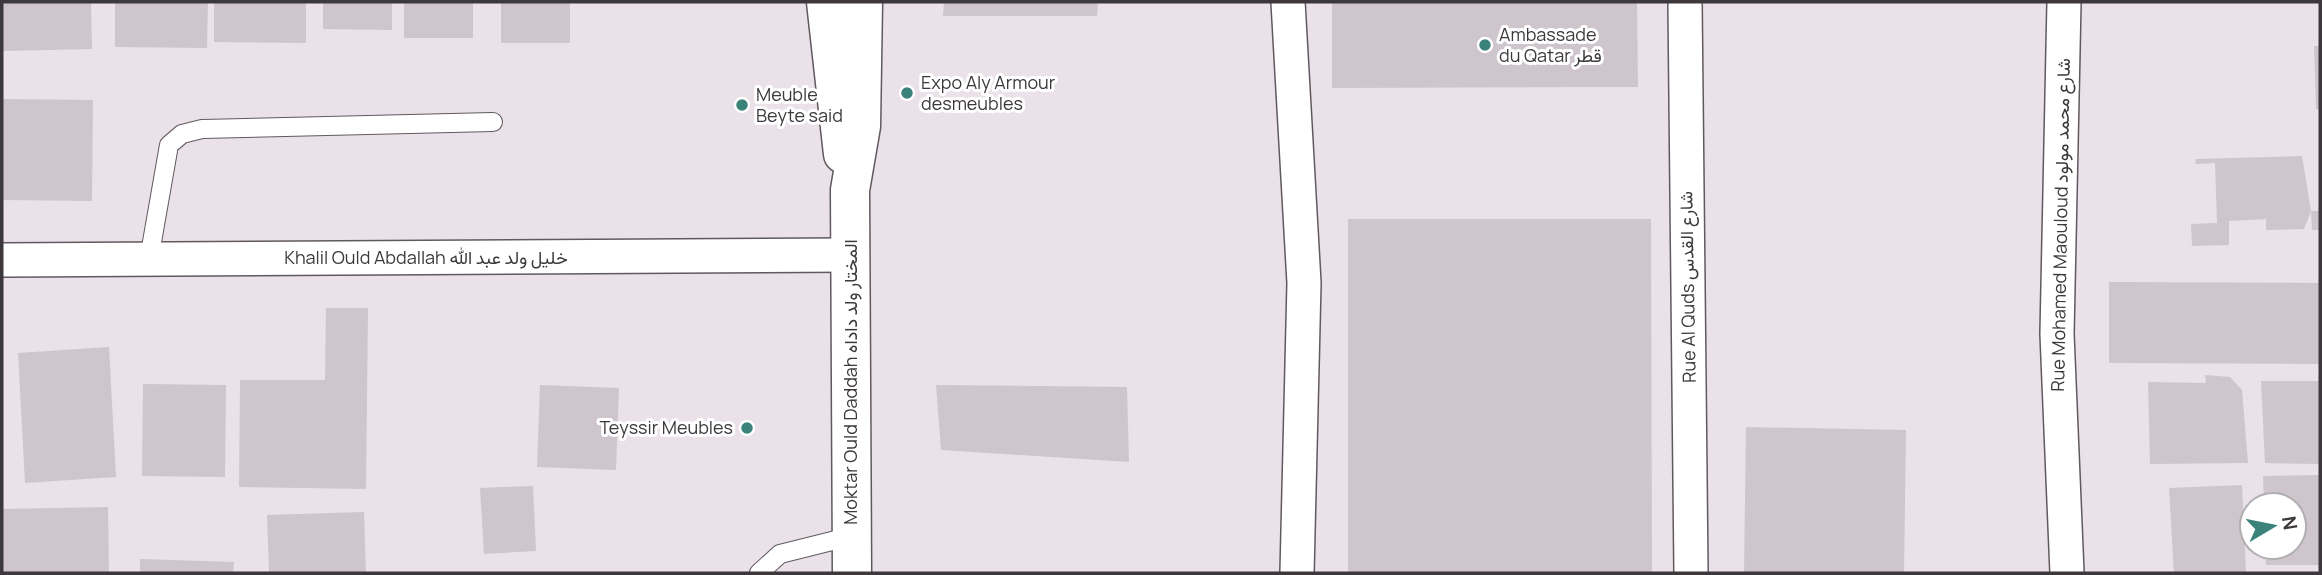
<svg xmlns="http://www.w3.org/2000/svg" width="2322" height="575" viewBox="0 0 2322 575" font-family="Manrope,Vazirmatn,sans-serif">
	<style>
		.building { fill: #cec5cd }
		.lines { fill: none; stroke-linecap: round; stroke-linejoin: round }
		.lane-casing { stroke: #615960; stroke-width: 20 }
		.street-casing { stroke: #615960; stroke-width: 36 }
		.secondary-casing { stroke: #615960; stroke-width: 41 }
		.lane { stroke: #fff; stroke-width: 18 }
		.street { stroke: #fff; stroke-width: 33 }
		.secondary { stroke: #fff; stroke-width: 38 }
		.poi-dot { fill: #3b827b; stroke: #fff; stroke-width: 2.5 }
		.labels { text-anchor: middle; stroke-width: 6; stroke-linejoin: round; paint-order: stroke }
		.poi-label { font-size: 18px; fill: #3c383b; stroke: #fff; text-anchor: start }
		.street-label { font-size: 18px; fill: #3c383b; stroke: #fff }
	</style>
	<rect width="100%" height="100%" fill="#eae1e9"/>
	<path class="building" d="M 2,2 L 91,2 L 92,49 L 3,51 Z
		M 115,2 L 208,2 L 207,48 L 115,47 Z
		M 214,2 L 306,2 L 306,43 L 214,42 Z
		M 323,2 L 392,2 L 392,30 L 323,29 Z
		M 404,2 L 473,2 L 473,38 L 404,38 Z
		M 501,2 L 570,2 L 570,43 L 501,43 Z
		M 944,2 L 1098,2 L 1097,16 L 943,16 Z
		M 1332,2 L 1637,2 L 1638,87 L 1332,88 Z
		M 2314,46 L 2320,46 L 2320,109 L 2316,109 Z
		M 2,99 L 93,100 L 92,201 L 2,200 Z
		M 2302,156 L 2311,211 L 2304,229 L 2266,230 L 2266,219 L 2229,221 L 2229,245 L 2192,246 L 2191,224 L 2217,223 L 2215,163 L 2195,164 L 2196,159 Z
		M 2311,211 L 2320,211 L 2320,230 L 2312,230 Z
		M 1348,219 L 1651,219 L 1652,573 L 1348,573 Z
		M 2109,282 L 2320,283 L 2320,364 L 2109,363 Z
		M 326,308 L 368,308 L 366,489 L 239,487 L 240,380 L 325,380 Z
		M 109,347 L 116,477 L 25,483 L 18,353 Z
		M 2205,375 L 2230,377 L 2242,390 L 2248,463 L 2150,464 L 2148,382 L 2206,383 Z
		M 2261,381 L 2320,381 L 2320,464 L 2265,463 Z
		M 143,384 L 226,385 L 225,477 L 142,476 Z
		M 540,385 L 619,388 L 616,470 L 537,467 Z
		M 936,385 L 1127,387 L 1129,462 L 941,450 Z
		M 1746,427 L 1906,430 L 1904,573 L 1744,573 Z
		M 2320,475 L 2320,565 L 2266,565 L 2265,547 L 2294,547 L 2294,505 L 2264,505 L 2263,476 Z
		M 2242,485 L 2246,573 L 2174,573 L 2169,488 Z
		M 533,486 L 536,551 L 484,554 L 480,488 Z
		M 108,507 L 109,573 L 2,573 L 2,509 Z
		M 364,512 L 366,573 L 269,573 L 267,515 Z
		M 140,559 L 234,562 L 233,573 L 140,573 Z"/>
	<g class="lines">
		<defs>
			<path id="lane" d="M 149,259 L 169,145 L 182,134 L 202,129 L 493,122
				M 759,573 L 780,554 L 852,536"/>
			<path id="street" d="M 1288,2 L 1304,283 L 1297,573
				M 1685,2 L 1691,573
				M 2064,2 L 2057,334 L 2067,573
				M 2,260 L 850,255"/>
			<path id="secondary" d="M 826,2 L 843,154
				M 852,573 L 850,190 L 861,126 L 863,2"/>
		</defs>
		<use href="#lane" class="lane-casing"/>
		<use href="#street" class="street-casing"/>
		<use href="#secondary" class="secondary-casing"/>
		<use href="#lane" class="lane"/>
		<use href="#street" class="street"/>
		<use href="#secondary" class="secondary"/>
	</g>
	<g class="poi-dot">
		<circle cx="1485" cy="45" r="7"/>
		<circle cx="907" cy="93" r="7"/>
		<circle cx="742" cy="105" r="7"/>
		<circle cx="747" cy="428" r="7"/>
	</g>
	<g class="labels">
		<g class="poi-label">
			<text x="1499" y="41">Ambassade<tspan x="1499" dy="21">du Qatar قطر</tspan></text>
			<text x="921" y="89">Expo Aly Armour<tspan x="921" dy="21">desmeubles</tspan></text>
			<text x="756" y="101">Meuble<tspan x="756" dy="21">Beyte said</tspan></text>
			<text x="733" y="434" text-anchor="end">Teyssir Meubles</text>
		</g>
		<g class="street-label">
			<text transform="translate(2061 225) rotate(-89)" y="6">Rue Mohamed Maouloud شارع محمد مولود</text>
			<text x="426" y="264">Khalil Ould Abdallah خليل ولد عبد الله</text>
			<text transform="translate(1688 287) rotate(-91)" y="6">Rue Al Quds شارع القدس</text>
			<text transform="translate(851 382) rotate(-90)" y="6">Moktar Ould Daddah المختار ولد داداه</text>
		</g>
	</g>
	<rect width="2322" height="575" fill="none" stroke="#3c383b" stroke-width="7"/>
	<g transform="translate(2273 526) rotate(80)"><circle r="33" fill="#ffffff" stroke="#b1afb1" stroke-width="2"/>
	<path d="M0-5L12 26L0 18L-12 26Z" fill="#3b827b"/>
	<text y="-10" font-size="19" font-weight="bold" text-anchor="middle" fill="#3c383b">N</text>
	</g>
</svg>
